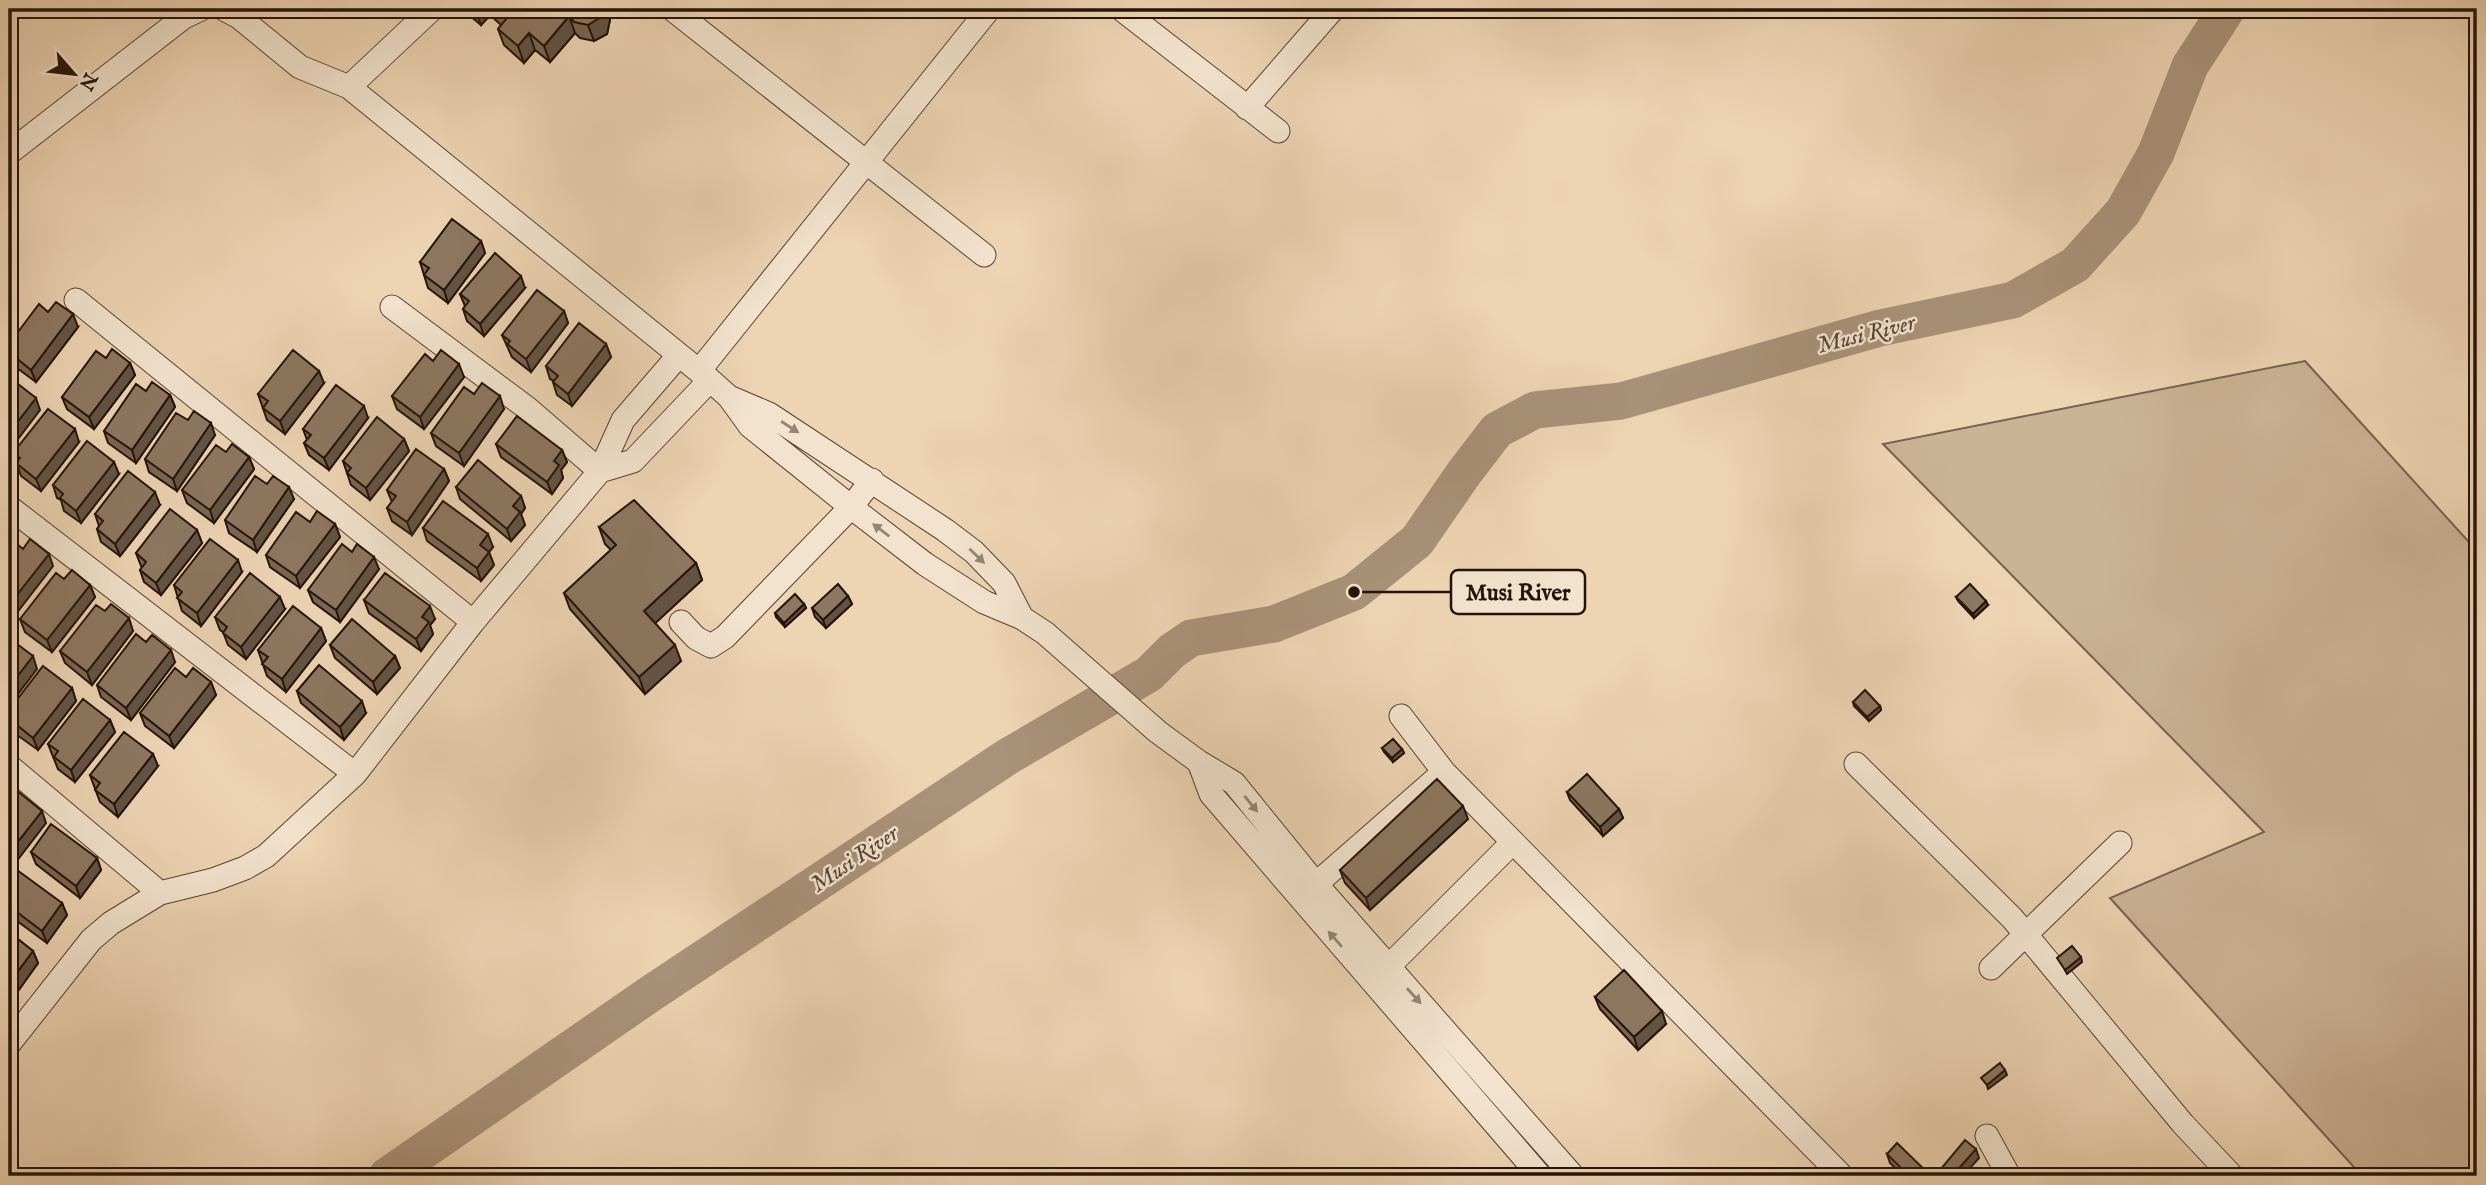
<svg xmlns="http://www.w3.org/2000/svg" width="2486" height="1185" viewBox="0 0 2486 1185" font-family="'IM FELL English',serif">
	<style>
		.green { fill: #cbb396; stroke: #786350; stroke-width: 2 }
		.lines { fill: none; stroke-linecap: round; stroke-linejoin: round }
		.river { stroke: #a99279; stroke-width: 37 }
		.minor-casing { stroke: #574334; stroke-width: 25 }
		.minor { stroke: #f3e3ce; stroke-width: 23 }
		.wall { fill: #796653; stroke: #251309; stroke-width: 2 }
		.shaded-wall { fill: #635344; stroke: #251309; stroke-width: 2 }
		.building { fill: #8d7761; stroke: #251309; stroke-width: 2 }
		.oneway { fill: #968575 }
		.labels { text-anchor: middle; stroke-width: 5; stroke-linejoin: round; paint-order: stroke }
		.water-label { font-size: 23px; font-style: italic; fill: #5a4636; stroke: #f3e3ce }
		.leader { fill: none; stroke: #251309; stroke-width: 2.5 }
		.callout-dot { fill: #251309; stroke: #f3e3ce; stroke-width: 2.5 }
		.callout { fill: #f3e3ce; stroke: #251309; stroke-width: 2.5 }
		.callout-label { font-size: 23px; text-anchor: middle; font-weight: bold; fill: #251309 }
	</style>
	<rect width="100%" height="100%" fill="#edd4b3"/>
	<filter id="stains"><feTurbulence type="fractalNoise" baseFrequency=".00286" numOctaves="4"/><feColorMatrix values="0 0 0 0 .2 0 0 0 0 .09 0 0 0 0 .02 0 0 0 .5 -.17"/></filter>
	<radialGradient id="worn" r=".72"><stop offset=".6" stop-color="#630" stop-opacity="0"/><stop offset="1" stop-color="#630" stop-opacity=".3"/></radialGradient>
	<path class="green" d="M 2305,361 L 2477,551 L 2477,1176 L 2362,1176 L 2110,898 L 2264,832 L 1883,444 Z"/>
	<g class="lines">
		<path class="river" d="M 387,1176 L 650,994 L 1007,757 L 1149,674 L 1172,651 L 1191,638 L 1274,624 L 1354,592 L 1417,541 L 1464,473 L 1497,430 L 1535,410 L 1621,401 L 1880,328 L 2013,300 L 2075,265 L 2123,212 L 2156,153 L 2190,66 L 2227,9"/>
		<defs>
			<path id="minor" d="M 224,9 L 239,17 L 300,67 L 349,87 L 710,380 L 729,397 L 750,426 L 851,507 L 925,564 L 984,602 L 1022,618 L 1045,633 L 1158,732 L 1199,762 L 1234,783 L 1316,884 L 1573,1176
				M 672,9 L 984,255
				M 1121,9 L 1278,131
				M 349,87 L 432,9
				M 1247,108 L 1333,9
				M 9,153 L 184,17 L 201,9
				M 76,300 L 473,622
				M 392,307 L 527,408 L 600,471
				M 699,371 L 989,9
				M 729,397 L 769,414 L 945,530 L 974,552 L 1004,583 L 1022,618
				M 600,471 L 633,461 L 710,380
				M 9,507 L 355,774
				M 681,622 L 696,638 L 711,646 L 725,637 L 851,507 L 872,480
				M 1401,716 L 1444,772
				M 1199,762 L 1211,794 L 1540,1176
				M 1856,764 L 2012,918 L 2183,1124 L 2232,1176
				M 9,766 L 160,893
				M 1316,884 L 1444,772 L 1842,1176
				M 1388,967 L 1513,842
				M 1991,968 L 2120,843
				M 9,1044 L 91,940 L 111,923 L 160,893 L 213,880 L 245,868 L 266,856 L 355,774 L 473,622 L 600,471 L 623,420 L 679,355
				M 1987,1136 L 2009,1176"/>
		</defs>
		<use href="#minor" class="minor-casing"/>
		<use href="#minor" class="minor"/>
	</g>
	<path class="wall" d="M 462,9 L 606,9 L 610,20 L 607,34 L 594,41 L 580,38 L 575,33 L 550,62 L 535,50 L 524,63 L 504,45 L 498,29 L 501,25 L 490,15 L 481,25 Z
		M 481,241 L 485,253 L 448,303 L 428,288 L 420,262 Z
		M 525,288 L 484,336 L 467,321 L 463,309 L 465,306 L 460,294 Z
		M 564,311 L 568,323 L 531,372 L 512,357 L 502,335 Z
		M 78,327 L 36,382 L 9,362 L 9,344 Z
		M 606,344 L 611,357 L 572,406 L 557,395 L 553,382 L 554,381 L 550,379 L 546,366 Z
		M 106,358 L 130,363 L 135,375 L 94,429 L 67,409 L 62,397 Z
		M 433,361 L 464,377 L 424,429 L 397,409 L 392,396 Z
		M 324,383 L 285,434 L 267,420 L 258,394 Z
		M 146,391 L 170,395 L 175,407 L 136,463 L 108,443 L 104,431 Z
		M 474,394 L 504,409 L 464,466 L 436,446 L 431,433 Z
		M 368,418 L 329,470 L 309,455 L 304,443 L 307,440 L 303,429 Z
		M 188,420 L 215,435 L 177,491 L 149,472 L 145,459 Z
		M 404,439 L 409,451 L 370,500 L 351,485 L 343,461 Z
		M 79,442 L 41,491 L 21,476 L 13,453 Z
		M 496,444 L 562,450 L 567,462 L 561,470 L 563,478 L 552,494 L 501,457 Z
		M 226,452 L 249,457 L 254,469 L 214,523 L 187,503 L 182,490 Z
		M 444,469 L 449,481 L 412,535 L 392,521 L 387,508 L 392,502 L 387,490 Z
		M 119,474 L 81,523 L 64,511 L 61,500 L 57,498 L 53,485 Z
		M 267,484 L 294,499 L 257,552 L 229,533 L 225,520 Z
		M 456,487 L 521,496 L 525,508 L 521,514 L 525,525 L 511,541 L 460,499 Z
		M 160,505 L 120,556 L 101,542 L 97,529 L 99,526 L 95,514 Z
		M 310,522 L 335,524 L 340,537 L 300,588 L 270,567 L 266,555 Z
		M 599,527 L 696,563 L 702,580 L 655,623 L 681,661 L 645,694 L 570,609 L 564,593 L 611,550 L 605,544 Z
		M 423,528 L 493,547 L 489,552 L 494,565 L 481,581 L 427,541 Z
		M 197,530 L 202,543 L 161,595 L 144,582 L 140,570 L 142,567 L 141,566 L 136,553 Z
		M 352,552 L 379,569 L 340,622 L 313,602 L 308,590 Z
		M 242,572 L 201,626 L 182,611 L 174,585 Z
		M 90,585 L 95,597 L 52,652 L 25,632 L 20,619 Z
		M 848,596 L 852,604 L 826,628 L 815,617 L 812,608 Z
		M 1956,597 L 1988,605 L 1974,618 L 1958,601 Z
		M 364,600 L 435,619 L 430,625 L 433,634 L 421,651 L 369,613 Z
		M 804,604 L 806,608 L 785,627 L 776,617 L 775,613 Z
		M 285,609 L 246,659 L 228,645 L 223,632 L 220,630 L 215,617 Z
		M 105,611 L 133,631 L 92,685 L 65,663 L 60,651 Z
		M 321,628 L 326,641 L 286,692 L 267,676 L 258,650 Z
		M 146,642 L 175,662 L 131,720 L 101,697 L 97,685 Z
		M 330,645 L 395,656 L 400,668 L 377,694 L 335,658 Z
		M 186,677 L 211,682 L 216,695 L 174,748 L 145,726 L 140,713 Z
		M 72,688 L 76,701 L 38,750 L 17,735 L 9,710 Z
		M 297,691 L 366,713 L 344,740 L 301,703 Z
		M 1853,702 L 1880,706 L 1881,710 L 1869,721 L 1854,706 Z
		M 110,720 L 115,732 L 75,782 L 58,769 L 48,744 Z
		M 1382,748 L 1402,749 L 1404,753 L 1393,762 L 1384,752 Z
		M 158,766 L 118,817 L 100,802 L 90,775 Z
		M 1567,792 L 1619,809 L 1623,818 L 1603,836 L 1570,800 Z
		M 1468,819 L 1370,910 L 1345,883 L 1340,870 Z
		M 31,852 L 97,858 L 101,870 L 80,898 L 36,864 Z
		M 9,881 L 62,903 L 67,915 L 47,943 L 9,915 Z
		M 9,932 L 33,951 L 38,963 L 18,991 L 9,984 Z
		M 1595,997 L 1666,1024 L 1638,1050 L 1600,1009 Z
		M 1887,1154 L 1931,1176 L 1903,1176 L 1890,1163 Z"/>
	<path class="shaded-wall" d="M 475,9 L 487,9 L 490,15 L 481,25 Z
		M 603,9 L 606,9 L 610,20 L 607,34 L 594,41 L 588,25 Z
		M 569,16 L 575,33 L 550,62 L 544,46 Z
		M 529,33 L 535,50 L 524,63 L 518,46 Z
		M 481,241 L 485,253 L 448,303 L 444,290 Z
		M 521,276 L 525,288 L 484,336 L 480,324 Z
		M 564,311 L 568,323 L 531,372 L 526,359 Z
		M 73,314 L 78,327 L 36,382 L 31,370 Z
		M 606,344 L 611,357 L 572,406 L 568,394 Z
		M 130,363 L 135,375 L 94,429 L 89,417 Z
		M 459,364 L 464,377 L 424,429 L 420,417 Z
		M 319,371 L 324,383 L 285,434 L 280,421 Z
		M 170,395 L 175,407 L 136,463 L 132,450 Z
		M 500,396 L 504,409 L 464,466 L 459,453 Z
		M 36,398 L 40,410 L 9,451 L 9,433 Z
		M 364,406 L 368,418 L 329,470 L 324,458 Z
		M 211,423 L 215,435 L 177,491 L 173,479 Z
		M 75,429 L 79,442 L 41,491 L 36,479 Z
		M 404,439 L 409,451 L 370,500 L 366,488 Z
		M 562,450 L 567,462 L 561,470 L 563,478 L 552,494 L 547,482 L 554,461 Z
		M 249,457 L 254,469 L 214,523 L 210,510 Z
		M 114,462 L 119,474 L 81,523 L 76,511 Z
		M 444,469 L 449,481 L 412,535 L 407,522 Z
		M 289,487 L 294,499 L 257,552 L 253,540 Z
		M 155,492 L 160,505 L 120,556 L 115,544 Z
		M 521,496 L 525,508 L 521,514 L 525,525 L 511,541 L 507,529 L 513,506 Z
		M 335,524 L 340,537 L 300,588 L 296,576 Z
		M 197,530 L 202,543 L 161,595 L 156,583 Z
		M 488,534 L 493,547 L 484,558 L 480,545 Z
		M 489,552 L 494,565 L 481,581 L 477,568 Z
		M 49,554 L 53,566 L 12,619 L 9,609 L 9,605 Z
		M 374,557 L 379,569 L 340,622 L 336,610 Z
		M 238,560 L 242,572 L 201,626 L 197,613 Z
		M 696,563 L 702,580 L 650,628 L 644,611 Z
		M 90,585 L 95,597 L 52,652 L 47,640 Z
		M 848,596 L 852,604 L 826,628 L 823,620 Z
		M 280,597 L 285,609 L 246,659 L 241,647 Z
		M 1986,601 L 1988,605 L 1974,618 L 1973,614 Z
		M 804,604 L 806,608 L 785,627 L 784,623 Z
		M 430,606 L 435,619 L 430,625 L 433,634 L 421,651 L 416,639 L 422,617 Z
		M 129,618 L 133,631 L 92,685 L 87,672 Z
		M 321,628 L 326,641 L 286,692 L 282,679 Z
		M 675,645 L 681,661 L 645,694 L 639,677 Z
		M 171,650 L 175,662 L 131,720 L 126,708 Z
		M 33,656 L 37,669 L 9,706 L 9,687 Z
		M 395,656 L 400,668 L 377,694 L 373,682 Z
		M 211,682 L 216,695 L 174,748 L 169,736 Z
		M 72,688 L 76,701 L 38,750 L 33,738 Z
		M 362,701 L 366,713 L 344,740 L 340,727 Z
		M 1880,706 L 1881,710 L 1869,721 L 1867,717 Z
		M 110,720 L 115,732 L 75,782 L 71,770 Z
		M 1402,749 L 1404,753 L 1393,762 L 1392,758 Z
		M 153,754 L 158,766 L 118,817 L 114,804 Z
		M 1463,806 L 1468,819 L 1370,910 L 1366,898 Z
		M 1619,809 L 1623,818 L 1603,836 L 1600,827 Z
		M 42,811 L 46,823 L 9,871 L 9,853 Z
		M 97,858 L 101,870 L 80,898 L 76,886 Z
		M 62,903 L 67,915 L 47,943 L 42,931 Z
		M 33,951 L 38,963 L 18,991 L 13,978 Z
		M 2081,957 L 2082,962 L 2067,974 L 2065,970 Z
		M 1662,1011 L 1666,1024 L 1638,1050 L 1634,1037 Z
		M 2005,1070 L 2007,1075 L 1988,1089 L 1987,1085 Z
		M 1976,1149 L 1979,1158 L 1963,1176 L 1952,1176 Z"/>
	<path class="building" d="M 496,9 L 603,9 L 601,17 L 588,25 L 574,22 L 569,16 L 544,46 L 529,33 L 518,46 L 498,29 L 507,18 Z
		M 452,219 L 481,241 L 444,290 L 424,275 L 429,268 L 420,262 Z
		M 495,253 L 521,276 L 480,324 L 463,309 L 469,301 L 460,294 Z
		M 537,290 L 564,311 L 526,359 L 507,344 L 510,341 L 502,335 Z
		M 56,302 L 73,314 L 31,370 L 9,352 L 9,344 L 39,304 L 48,312 Z
		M 579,323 L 606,344 L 568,394 L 553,382 L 558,376 L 546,366 Z
		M 112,349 L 130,363 L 89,417 L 62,397 L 96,351 L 106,358 Z
		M 293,350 L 319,371 L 280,421 L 263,408 L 268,401 L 258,394 Z
		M 441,350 L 459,364 L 420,417 L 392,396 L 425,354 L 433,361 Z
		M 9,377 L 36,398 L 9,433 Z
		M 152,382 L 170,395 L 132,450 L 104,431 L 136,384 L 146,391 Z
		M 482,383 L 500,396 L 459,453 L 431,433 L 464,387 L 474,394 Z
		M 336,385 L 364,406 L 324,458 L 304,443 L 311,435 L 303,429 Z
		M 48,409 L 75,429 L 36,479 L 16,463 L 20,458 L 13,453 Z
		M 194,411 L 211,423 L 173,479 L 145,459 L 176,413 L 188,420 Z
		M 517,416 L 562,450 L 554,461 L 559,465 L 547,482 L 496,444 Z
		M 377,417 L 404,439 L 366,488 L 347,473 L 351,468 L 343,461 Z
		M 87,441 L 114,462 L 76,511 L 60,498 L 63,494 L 53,485 Z
		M 232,444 L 249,457 L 210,510 L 182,490 L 216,445 L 226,452 Z
		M 416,449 L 444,469 L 407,522 L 387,508 L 396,496 L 387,490 Z
		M 478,460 L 521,496 L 513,506 L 520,512 L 507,529 L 456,487 Z
		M 128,471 L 155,492 L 115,544 L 97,529 L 103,521 L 95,514 Z
		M 255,476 L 267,484 L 273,476 L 289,487 L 253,540 L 225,520 Z
		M 634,500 L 696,563 L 644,611 L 675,645 L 639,677 L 564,593 L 616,545 L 599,527 Z
		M 443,501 L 488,534 L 480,545 L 489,552 L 477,568 L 423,528 Z
		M 170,509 L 197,530 L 156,583 L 140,570 L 146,562 L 136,553 Z
		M 317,511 L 335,524 L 296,576 L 266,555 L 296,512 L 310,522 Z
		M 30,539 L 49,554 L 9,605 L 9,544 L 12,540 L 23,549 Z
		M 210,539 L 238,560 L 197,613 L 177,598 L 182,592 L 174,585 Z
		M 342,544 L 352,552 L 357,544 L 374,557 L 336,610 L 308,590 Z
		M 72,570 L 90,585 L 47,640 L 20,619 L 56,573 L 64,579 Z
		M 250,573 L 280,597 L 241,647 L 223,633 L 227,627 L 215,617 Z
		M 385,573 L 430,606 L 422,617 L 429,622 L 416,639 L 364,600 Z
		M 838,584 L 848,596 L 823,620 L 812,608 Z
		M 1970,584 L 1986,601 L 1973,614 L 1956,597 Z
		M 795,594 L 804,604 L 784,623 L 775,613 Z
		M 111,604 L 129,618 L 87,672 L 60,651 L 96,605 L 105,611 Z
		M 293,606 L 321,628 L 282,679 L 262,664 L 268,657 L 258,650 Z
		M 352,619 L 395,656 L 373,682 L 330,645 Z
		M 136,634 L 146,642 L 152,635 L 171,650 L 126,708 L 97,685 Z
		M 9,638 L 33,656 L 9,687 Z
		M 319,665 L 362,701 L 340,727 L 297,691 Z
		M 43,666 L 72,688 L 33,738 L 13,722 L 17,717 L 9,710 Z
		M 175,668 L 186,677 L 193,668 L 211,682 L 169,736 L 140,713 Z
		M 1865,690 L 1880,706 L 1867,717 L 1853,702 Z
		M 83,699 L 110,720 L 71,770 L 54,757 L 58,751 L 48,744 Z
		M 124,732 L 153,754 L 114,804 L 95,790 L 100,783 L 90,775 Z
		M 1393,739 L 1402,749 L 1392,758 L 1382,748 Z
		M 1587,774 L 1619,809 L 1600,827 L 1567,792 Z
		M 1437,779 L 1463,806 L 1366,898 L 1340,870 Z
		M 15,789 L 42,811 L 9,853 L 9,797 Z
		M 51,824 L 97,858 L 76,886 L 31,852 Z
		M 17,870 L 62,903 L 42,931 L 9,906 L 9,881 Z
		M 9,932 L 33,951 L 13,978 L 9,975 Z
		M 2072,946 L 2081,957 L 2065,970 L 2057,958 Z
		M 1624,970 L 1662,1011 L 1634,1037 L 1595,997 Z
		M 2000,1063 L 2005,1070 L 1987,1085 L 1981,1078 Z
		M 1965,1140 L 1976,1149 L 1952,1176 L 1935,1176 Z
		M 1897,1143 L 1931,1176 L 1909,1176 L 1887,1154 Z
		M 1795,1170 L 1803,1176 L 1789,1176 Z"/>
	<defs><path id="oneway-solid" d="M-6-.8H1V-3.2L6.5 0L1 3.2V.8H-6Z" transform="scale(1.75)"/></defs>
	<g class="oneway">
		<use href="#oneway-solid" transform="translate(790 427) rotate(33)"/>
		<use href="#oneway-solid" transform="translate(881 530) rotate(-143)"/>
		<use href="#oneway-solid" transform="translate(977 556) rotate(44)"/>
		<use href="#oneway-solid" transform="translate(1251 804) rotate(51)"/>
		<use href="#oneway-solid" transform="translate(1335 939) rotate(-131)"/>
		<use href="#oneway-solid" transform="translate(1414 996) rotate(48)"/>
	</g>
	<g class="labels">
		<g class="water-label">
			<text transform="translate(1866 333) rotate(-14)" y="8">Musi River</text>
			<text transform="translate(854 858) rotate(-34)" y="8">Musi River</text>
		</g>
	</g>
	<path class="leader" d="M1354 592L1451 592"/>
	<circle class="callout-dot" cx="1354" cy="592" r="7"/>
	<rect class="callout" x="1451" y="570" width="134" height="44" rx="7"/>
	<g class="callout-label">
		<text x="1518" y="600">Musi River</text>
	</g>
	<rect width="2486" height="1185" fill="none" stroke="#edd4b3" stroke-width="35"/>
	<rect x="10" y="10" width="2465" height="1164" fill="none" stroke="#251309" stroke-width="3.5"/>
	<rect x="18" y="18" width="2451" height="1150" fill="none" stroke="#251309" stroke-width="2"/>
	<g transform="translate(74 74) rotate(118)" stroke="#f3e3ce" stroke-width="5" paint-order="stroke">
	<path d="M0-5L12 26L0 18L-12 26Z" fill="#251309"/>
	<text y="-10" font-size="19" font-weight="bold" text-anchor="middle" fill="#251309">N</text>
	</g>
	<rect width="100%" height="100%" filter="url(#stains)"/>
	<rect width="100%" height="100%" fill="url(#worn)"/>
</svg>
